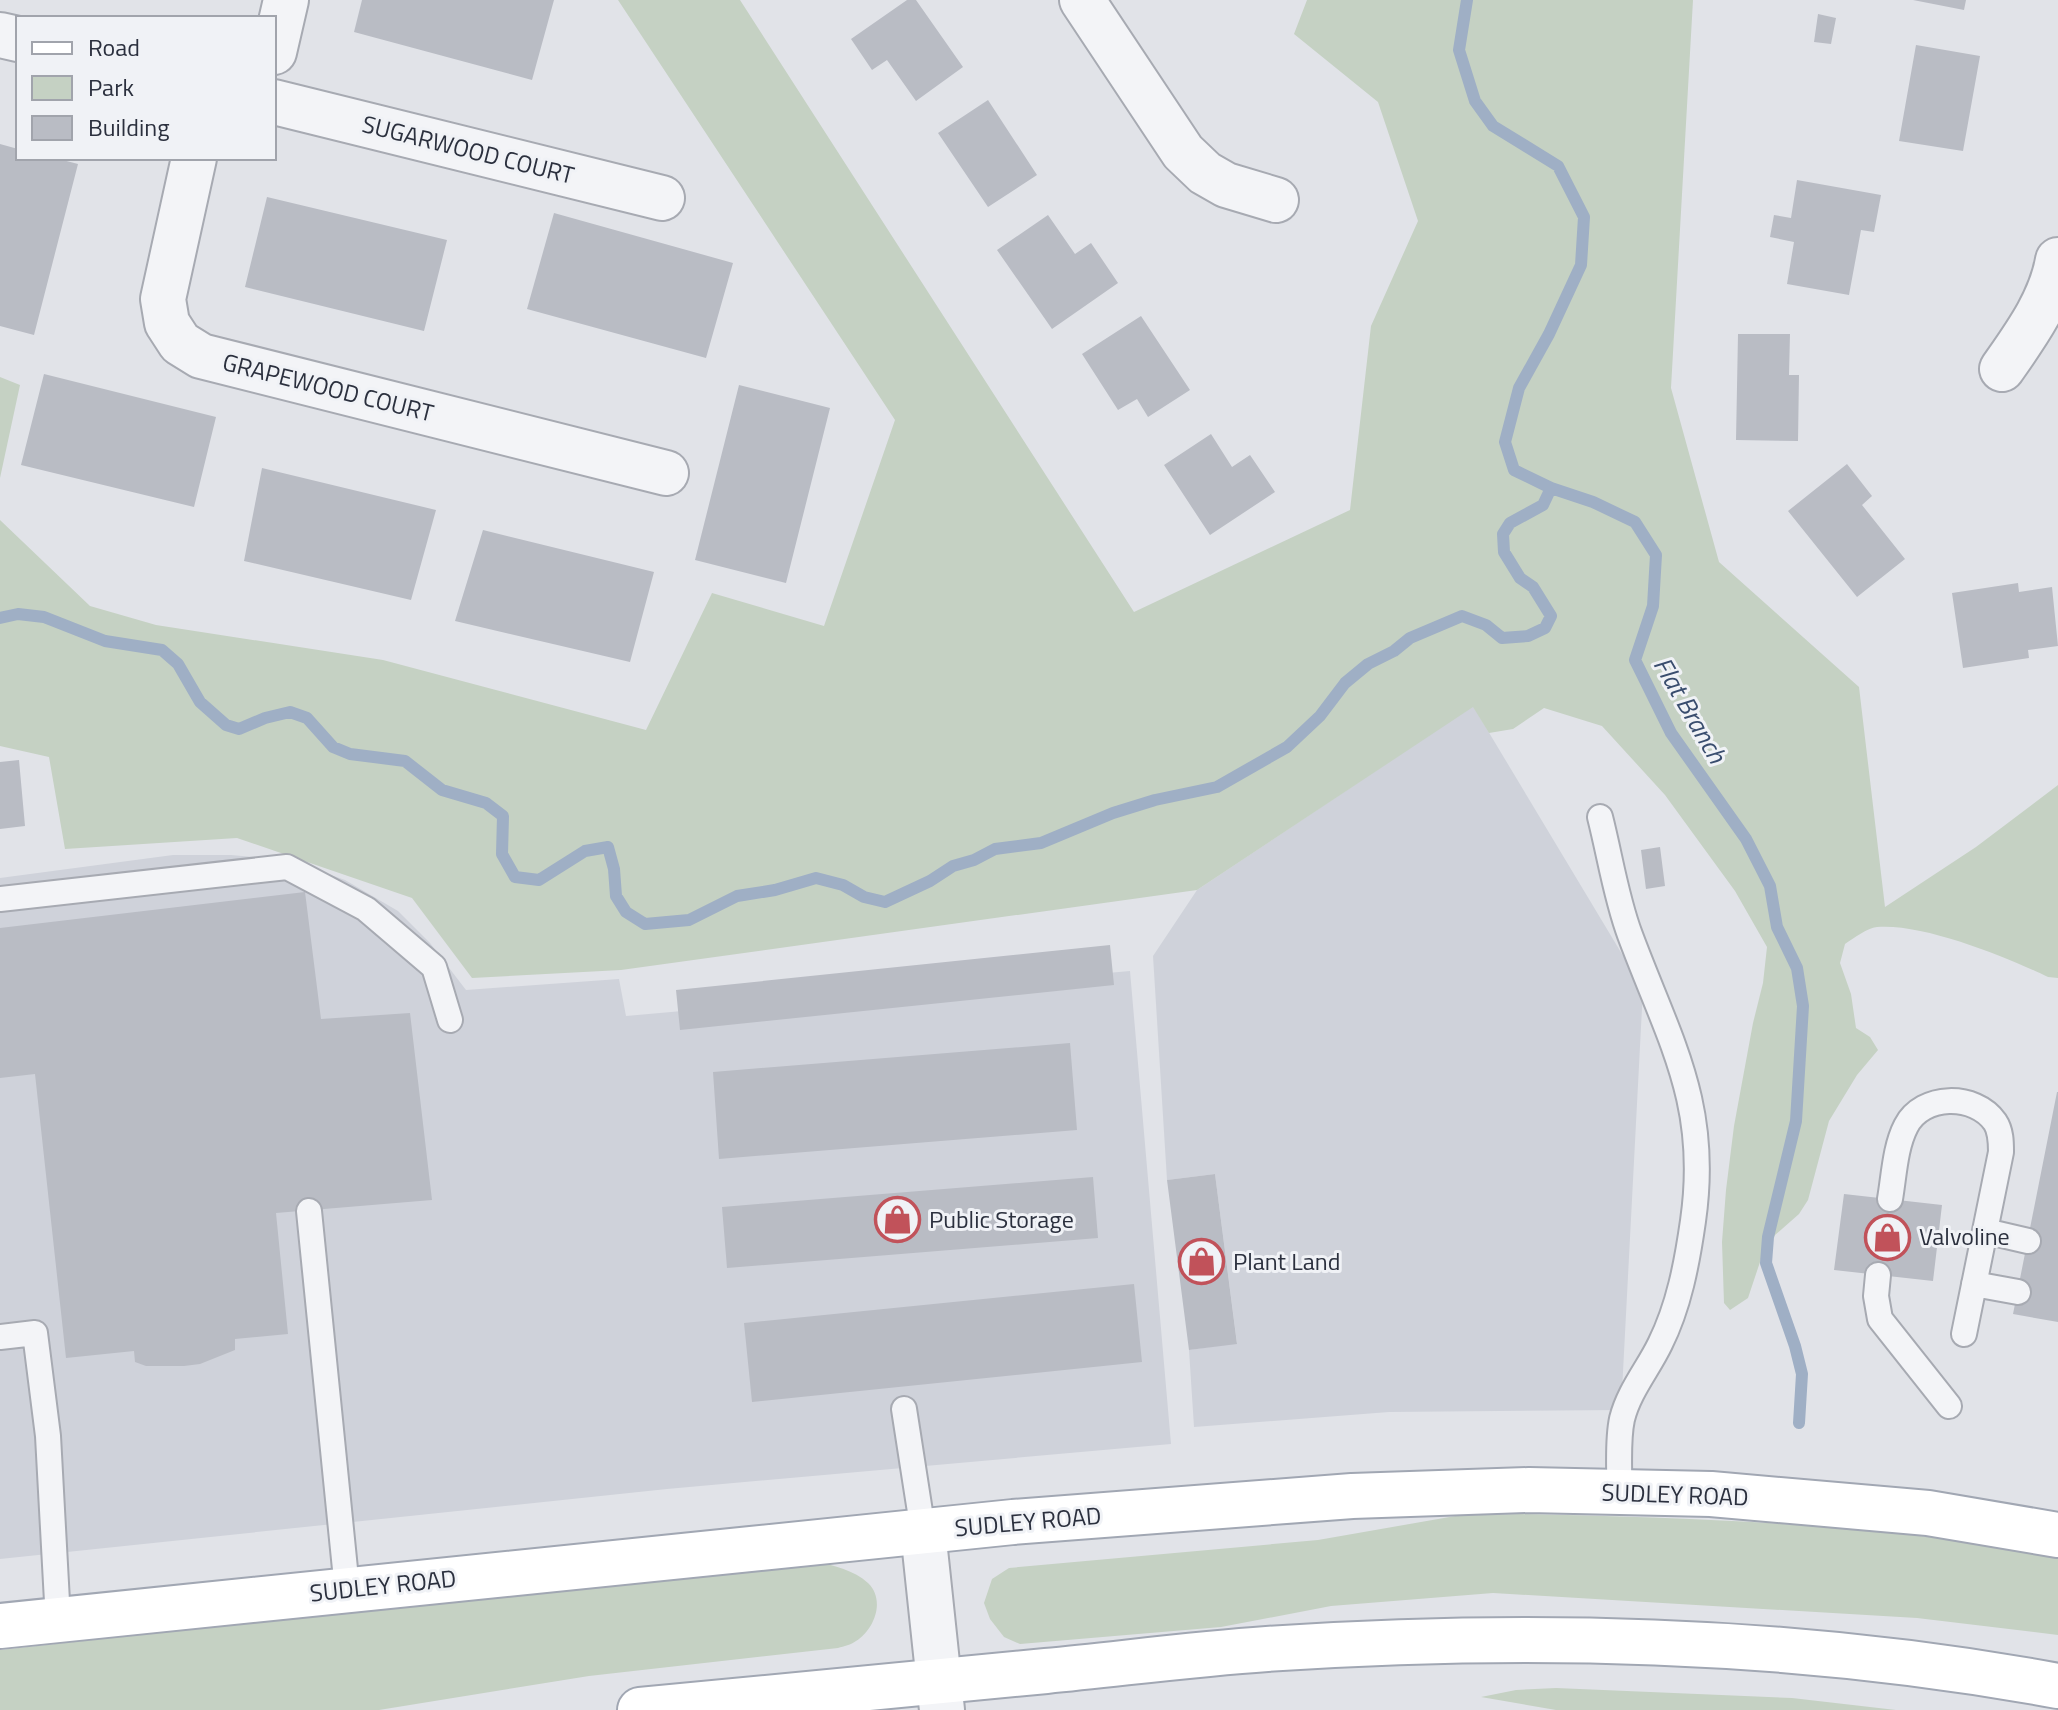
<svg xmlns="http://www.w3.org/2000/svg" width="2058" height="1710" viewBox="0 0 2058 1710" font-family="'Titillium Web',sans-serif">
	<style>
		.built { fill: #cfd2da }
		.green { fill: #c5d1c3 }
		.lines { fill: none; stroke-linecap: round; stroke-linejoin: round }
		.stream { stroke: #9fafc5; stroke-width: 12 }
		.building { fill: #b9bcc4 }
		.service-casing { stroke: #a7aab2; stroke-width: 28 }
		.minor-casing { stroke: #a7aab2; stroke-width: 48 }
		.primary-casing { stroke: #a1a7b3; stroke-width: 48 }
		.service { stroke: #f3f4f7; stroke-width: 24 }
		.minor { stroke: #f3f4f7; stroke-width: 44 }
		.primary { stroke: #fff; stroke-width: 44 }
		.labels { text-anchor: middle; stroke-width: 6; stroke-linejoin: round; paint-order: stroke }
		.street-label { font-size: 24px; fill: #2b303e; stroke: #f0f2f6 }
		.poi-label { font-size: 24px; fill: #2b303e; stroke: #f0f2f6; text-anchor: start }
		.water-label { font-size: 26px; font-style: italic; fill: #394d6e; stroke: #f0f2f6 }
	</style>
	<rect width="100%" height="100%" fill="#e1e3e8"/>
	<path class="built" d="M 1473,706 L 1643,989 L 1621,1410 L 1389,1412 L 1194,1427 L 1189,1350 L 1237,1343 L 1215,1174 L 1167,1180 L 1153,956 L 1197,890 Z
		M 173,855 L 231,855 L 288,860 L 345,880 L 398,911 L 430,943 L 466,990 L 619,979 L 626,1016 L 1130,971 L 1171,1444 L 667,1489 L 0,1559 L 0,878 Z"/>
	<path class="green" d="M 618,0 L 740,0 L 1134,612 L 1350,510 L 1371,326 L 1418,221 L 1378,102 L 1294,34 L 1307,0 L 1693,0 L 1671,388 L 1719,562 L 1859,687 L 1885,907 L 1976,847 L 2058,785 L 2058,978 L 2048,977 C 2007,957 1923,923 1877,927 C 1867,928 1854,938 1845,944 L 1840,963 L 1851,994 L 1856,1028 L 1870,1037 L 1878,1050 L 1857,1075 L 1829,1121 L 1808,1200 L 1799,1214 L 1775,1235 L 1761,1259 L 1748,1298 L 1730,1310 L 1724,1303 L 1722,1242 L 1726,1190 L 1734,1126 L 1753,1023 L 1763,983 L 1767,947 L 1735,891 L 1665,795 L 1602,726 L 1544,708 L 1513,729 L 1489,733 L 1473,707 L 1197,890 L 621,970 L 472,978 L 412,898 L 237,838 L 65,849 L 49,757 L 0,746 L 0,520 L 90,606 L 156,625 L 383,660 L 646,730 L 712,593 L 824,626 L 895,420 Z
		M 0,377 L 20,385 L 0,478 Z
		M 1520,1514 C 1700,1518 1881,1524 2058,1556 L 2058,1635 L 1917,1618 L 1493,1593 L 1331,1606 L 1221,1627 L 1020,1644 L 1004,1637 L 990,1619 L 984,1603 L 992,1579 L 1009,1568 L 1318,1540 L 1461,1515 Z
		M 816,1561 C 834,1566 854,1570 868,1583 C 886,1600 874,1630 856,1641 C 851,1645 844,1646 838,1648 L 589,1676 L 379,1710 L 0,1710 L 0,1650 Z
		M 1556,1688 L 1792,1698 L 1896,1710 L 1556,1710 L 1481,1697 L 1516,1690 Z"/>
	<g class="lines">
		<path class="stream" d="M 1467,0 L 1459,50 L 1475,101 L 1493,126 L 1558,166 L 1584,217 L 1581,265 L 1549,334 L 1519,388 L 1505,442 L 1514,470 L 1551,488 L 1593,502 L 1635,522 L 1656,555 L 1653,606 L 1635,660 L 1671,733 L 1746,839 L 1770,886 L 1777,927 L 1797,968 L 1803,1006 L 1796,1121 L 1768,1237 L 1766,1263 L 1795,1346 L 1802,1374 L 1799,1423
			M 0,618 L 18,614 L 44,617 L 105,641 L 162,650 L 178,664 L 200,702 L 226,725 L 239,729 L 265,718 L 290,712 L 307,718 L 333,747 L 350,754 L 405,761 L 442,790 L 486,803 L 503,816 L 502,854 L 515,877 L 539,880 L 585,851 L 608,847 L 614,869 L 616,896 L 626,912 L 645,924 L 689,920 L 737,896 L 775,890 L 816,878 L 843,885 L 864,897 L 885,902 L 930,881 L 953,866 L 974,860 L 995,849 L 1041,843 L 1113,813 L 1155,800 L 1217,787 L 1287,747 L 1320,716 L 1345,683 L 1368,664 L 1394,651 L 1410,638 L 1462,616 L 1486,625 L 1502,638 L 1528,636 L 1545,628 L 1551,616 L 1533,587 L 1520,578 L 1504,552 L 1503,534 L 1510,523 L 1543,505 L 1551,488"/>
	</g>
	<path class="building" d="M 362,0 L 554,0 L 532,80 L 354,32 Z
		M 907,0 L 916,0 L 963,67 L 916,101 L 887,60 L 872,70 L 851,39 Z
		M 1913,0 L 1966,0 L 1964,10 Z
		M 1818,14 L 1836,18 L 1831,44 L 1814,42 Z
		M 1916,45 L 1980,56 L 1963,151 L 1899,141 Z
		M 988,100 L 1037,175 L 988,207 L 938,133 Z
		M 0,144 L 18,149 L 18,158 L 55,158 L 78,164 L 34,335 L 0,326 Z
		M 1797,180 L 1881,195 L 1874,232 L 1861,230 L 1849,295 L 1787,284 L 1794,242 L 1770,237 L 1774,215 L 1791,218 Z
		M 267,197 L 447,240 L 424,331 L 245,287 Z
		M 554,213 L 733,263 L 706,358 L 527,309 Z
		M 1048,215 L 1075,254 L 1091,243 L 1118,283 L 1052,329 L 997,250 Z
		M 1141,316 L 1190,390 L 1148,417 L 1137,399 L 1118,410 L 1082,354 Z
		M 1738,334 L 1790,334 L 1789,375 L 1799,375 L 1798,441 L 1736,440 Z
		M 44,374 L 216,417 L 194,507 L 21,465 Z
		M 739,385 L 830,408 L 786,583 L 695,560 Z
		M 1211,434 L 1232,467 L 1250,455 L 1275,492 L 1210,535 L 1164,465 Z
		M 1847,464 L 1872,496 L 1862,505 L 1905,559 L 1857,597 L 1788,511 Z
		M 262,468 L 436,510 L 411,600 L 244,561 Z
		M 483,530 L 654,572 L 630,662 L 455,621 Z
		M 2018,583 L 2019,592 L 2052,587 L 2058,646 L 2028,650 L 2029,658 L 1963,668 L 1952,593 Z
		M 19,760 L 25,826 L 0,829 L 0,762 Z
		M 1660,847 L 1665,886 L 1646,889 L 1641,850 Z
		M 305,892 L 321,1019 L 410,1013 L 432,1200 L 276,1213 L 288,1334 L 235,1339 L 235,1350 L 200,1364 L 184,1366 L 146,1366 L 135,1362 L 134,1351 L 66,1358 L 35,1074 L 0,1078 L 0,928 Z
		M 1110,945 L 1114,985 L 680,1030 L 676,990 Z
		M 1070,1043 L 1077,1130 L 719,1159 L 713,1072 Z
		M 2057,1092 L 2058,1092 L 2058,1322 L 2013,1314 Z
		M 1215,1174 L 1237,1344 L 1189,1350 L 1167,1180 Z
		M 1093,1177 L 1098,1238 L 727,1268 L 722,1207 Z
		M 1844,1194 L 1942,1205 L 1933,1281 L 1834,1270 Z
		M 1134,1284 L 1142,1362 L 752,1402 L 744,1323 Z"/>
	<g class="lines">
		<defs>
			<path id="service" d="M 1600,817 C 1610,856 1616,898 1630,935 C 1669,1040 1710,1103 1693,1221 C 1687,1263 1679,1306 1660,1344 C 1648,1369 1629,1391 1622,1419 C 1617,1442 1620,1469 1619,1492
				M 0,899 L 287,867 L 366,909 L 434,967 L 450,1020
				M 1890,1199 C 1894,1176 1895,1147 1906,1126 C 1922,1094 1975,1093 1995,1122 C 2001,1131 2001,1142 2001,1152 L 1964,1334
				M 309,1211 L 347,1589
				M 1985,1231 L 2028,1241
				M 1878,1275 L 1876,1296 L 1880,1319 L 1949,1406
				M 1974,1284 L 2018,1292
				M 0,1337 L 35,1333 L 48,1436 L 58,1620
				M 904,1409 L 923,1531"/>
			<path id="minor" d="M 1082,0 L 1183,152 L 1205,173 L 1226,185 L 1276,200
				M 0,35 L 18,39
				M 274,52 L 286,0
				M 274,102 L 662,198
				M 194,158 L 163,299 L 167,323 L 180,343 L 201,356 L 666,473
				M 2002,369 C 2025,336 2051,301 2058,260
				M 923,1531 L 942,1710"/>
			<path id="primary" d="M 0,1626 L 1013,1522 L 1352,1496 L 1529,1490 L 1711,1494 L 1928,1513 L 2058,1535
				M 640,1710 C 775,1697 910,1684 1046,1671 C 1119,1664 1193,1654 1267,1649 C 1530,1631 1798,1638 2058,1686"/>
		</defs>
		<use href="#service" class="service-casing"/>
		<use href="#minor" class="minor-casing"/>
		<use href="#primary" class="primary-casing"/>
		<use href="#service" class="service"/>
		<use href="#minor" class="minor"/>
		<use href="#primary" class="primary"/>
	</g>
	<defs>
		<symbol id="shop-ring" viewBox="-11 -11 22 22"><circle r="9.5" fill="#f0f2f6" stroke="#c1525a" stroke-width="1.5"/><path d="M-5-2.5h2.3a2.7 3.5 0 0 1 5.4 0H5L5.5 6h-11ZM-1.5-2.5h3a1.5 2.3 0 0 0-3 0Z" fill="#c1525a"/></symbol>
	</defs>
	<g fill-rule="evenodd">
		<use href="#shop-ring" x="872" y="1194" width="51" height="51"/>
		<use href="#shop-ring" x="1862" y="1212" width="51" height="51"/>
		<use href="#shop-ring" x="1176" y="1236" width="51" height="51"/>
	</g>
	<g class="labels">
		<g class="street-label">
			<text transform="translate(468 150) rotate(14)" y="8">SUGARWOOD COURT</text>
			<text transform="translate(328 388) rotate(14)" y="8">GRAPEWOOD COURT</text>
			<text transform="translate(1675 1495) rotate(2)" y="8">SUDLEY ROAD</text>
			<text transform="translate(1028 1522) rotate(-5)" y="8">SUDLEY ROAD</text>
			<text transform="translate(383 1586) rotate(-6)" y="8">SUDLEY ROAD</text>
		</g>
		<g class="poi-label">
			<text x="929" y="1228">Public Storage</text>
			<text x="1919" y="1245">Valvoline</text>
			<text x="1233" y="1270">Plant Land</text>
		</g>
		<g class="water-label">
			<text transform="translate(1690 710) rotate(60)" y="9">Flat Branch</text>
		</g>
	</g>
	<rect x="16" y="16" width="260" height="144" fill="#f0f2f6" stroke="#a1a4ac" stroke-width="2"/>
	<rect x="32" y="42" width="40" height="12" fill="#ffffff" stroke="#a1a4ac" stroke-width="2"/>
	<text x="88" y="56" font-size="24" fill="#2b303e">Road</text>
	<rect x="32" y="76" width="40" height="24" fill="#c5d1c3" stroke="#a1a4ac" stroke-width="2"/>
	<text x="88" y="96" font-size="24" fill="#2b303e">Park</text>
	<rect x="32" y="116" width="40" height="24" fill="#b9bcc4" stroke="#a1a4ac" stroke-width="2"/>
	<text x="88" y="136" font-size="24" fill="#2b303e">Building</text>
</svg>
